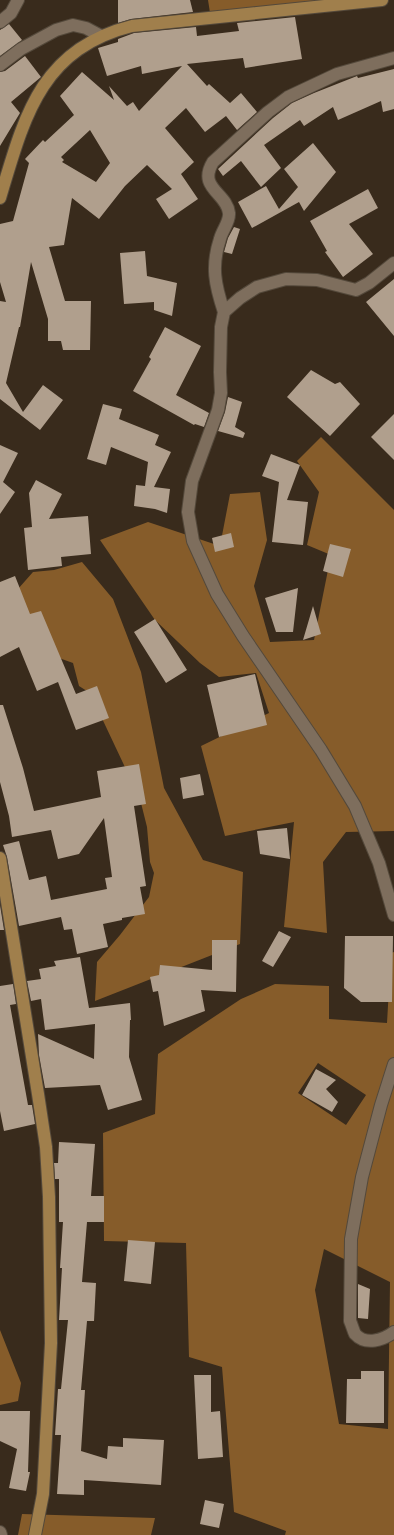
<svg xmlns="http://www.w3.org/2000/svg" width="394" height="1535" viewBox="0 0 394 1535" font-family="'Archivo Narrow',sans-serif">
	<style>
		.forest { fill: #865c2a; fill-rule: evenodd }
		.building { fill: #b09f8d; fill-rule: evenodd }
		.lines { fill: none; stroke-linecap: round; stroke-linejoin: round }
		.minor-casing { stroke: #54493b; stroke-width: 14 }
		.major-casing { stroke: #54493b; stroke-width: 14 }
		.minor { stroke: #7e6e5d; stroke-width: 12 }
		.major { stroke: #a07f4c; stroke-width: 12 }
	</style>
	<rect width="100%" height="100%" fill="#392b1c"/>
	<path class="forest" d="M 208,0 L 375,0 L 211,19 Z
		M 321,437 L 394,510 L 394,831 L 346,832 L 323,862 L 327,933 L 284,927 L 294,822 L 225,836 L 201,746 L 269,713 L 256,673 L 219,677 L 200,663 L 155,620 L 100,540 L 148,522 L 220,546 L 230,494 L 260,492 L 267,540 L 254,586 L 270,642 L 314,640 L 331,555 L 307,545 L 319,492 L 297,461 Z
		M 82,562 L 113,599 L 141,672 L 164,788 L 203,860 L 243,872 L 240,944 L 95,1001 L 97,962 L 120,935 L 149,897 L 154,873 L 150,862 L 147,827 L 140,799 L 90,693 L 79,686 L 73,663 L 45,653 L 18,589 L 33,572 L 54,570 Z
		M 394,952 L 394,1535 L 285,1535 L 286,1531 L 234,1512 L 222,1367 L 189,1357 L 186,1243 L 104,1241 L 103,1133 L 155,1114 L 158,1054 L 241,999 L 275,984 L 329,986 L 329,1019 L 387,1023 L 391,953 ZM 318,1063 L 366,1095 L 346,1125 L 298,1093 ZM 324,1249 L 390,1282 L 388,1429 L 339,1424 L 315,1290 Z
		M 0,1330 L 21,1383 L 18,1401 L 0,1405 Z
		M 22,1514 L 155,1518 L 151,1535 L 18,1535 Z"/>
	<path class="building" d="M 118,0 L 190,0 L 193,12 L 131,19 L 118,23 Z
		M 295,17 L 302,59 L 245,68 L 243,58 L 187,64 L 207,86 L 209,84 L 230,103 L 241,93 L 257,112 L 237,130 L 226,116 L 205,132 L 186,108 L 165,128 L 194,162 L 181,174 L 198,199 L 169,219 L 156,199 L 172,189 L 147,165 L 125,186 L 99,219 L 72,198 L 64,245 L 49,247 L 65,301 L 91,301 L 90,350 L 63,350 L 61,341 L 48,341 L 48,319 L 31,262 L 20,327 L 19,327 L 6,383 L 23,412 L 43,385 L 63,400 L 40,430 L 0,399 L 0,301 L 6,302 L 0,282 L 0,224 L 13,221 L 29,163 L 25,159 L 43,140 L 45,142 L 74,115 L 60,96 L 82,72 L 114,100 L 109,86 L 127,106 L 133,102 L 139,111 L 182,66 L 142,74 L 141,66 L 107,76 L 98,48 L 118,42 L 118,39 L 134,33 L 196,27 L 197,36 L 239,31 L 237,23 ZM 90,130 L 110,163 L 96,182 L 62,162 L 64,160 L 61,157 Z
		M 9,24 L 22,40 L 0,56 L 0,30 Z
		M 25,56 L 41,77 L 11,102 L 20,113 L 0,146 L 0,72 L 5,71 Z
		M 394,69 L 394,109 L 383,112 L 381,101 L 338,120 L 333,107 L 304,126 L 300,120 L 264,145 L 281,168 L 261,187 L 241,161 L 223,176 L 218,169 L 273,118 L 292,103 L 314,93 L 357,76 L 358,78 Z
		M 313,143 L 336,172 L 304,211 L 299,202 L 252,228 L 238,202 L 266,186 L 279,209 L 298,187 L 284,169 Z
		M 368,189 L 378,208 L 349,224 L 373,254 L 343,277 L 325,252 L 327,251 L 310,221 Z
		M 234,227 L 240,229 L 232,254 L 224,252 L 228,238 Z
		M 145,251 L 147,276 L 177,283 L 172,316 L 154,310 L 154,302 L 124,304 L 120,253 Z
		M 394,279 L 394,336 L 366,302 Z
		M 165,327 L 201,346 L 176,395 L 209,413 L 204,427 L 195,424 L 194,425 L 133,391 L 151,359 L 149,357 Z
		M 311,370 L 335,384 L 340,382 L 360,404 L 330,436 L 287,397 Z
		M 228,397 L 242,402 L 235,427 L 245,433 L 243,438 L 218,431 L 225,412 Z
		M 103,404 L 122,409 L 119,419 L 159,435 L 155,445 L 171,452 L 154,487 L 170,489 L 167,513 L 155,509 L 134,506 L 136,485 L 145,486 L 148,462 L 111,447 L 106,465 L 87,459 Z
		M 394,414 L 394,460 L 371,437 Z
		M 0,445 L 18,453 L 3,482 L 15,492 L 0,514 Z
		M 271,454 L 300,465 L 287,500 L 308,502 L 303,545 L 272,542 L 279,482 L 262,476 Z
		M 36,480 L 62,494 L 49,519 L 88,516 L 91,554 L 61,557 L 62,566 L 28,570 L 24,528 L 32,527 L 29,493 Z
		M 231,533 L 234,547 L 215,552 L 212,538 Z
		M 330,544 L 351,549 L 343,577 L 323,571 Z
		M 15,576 L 30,614 L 41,611 L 76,694 L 97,686 L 109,718 L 76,730 L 58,682 L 37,691 L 19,647 L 0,657 L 0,582 Z
		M 298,588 L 293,632 L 276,632 L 265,598 Z
		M 313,606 L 321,634 L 303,640 Z
		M 155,619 L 187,670 L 166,683 L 134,632 Z
		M 255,674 L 267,725 L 219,737 L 207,685 Z
		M 0,705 L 3,705 L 23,768 L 34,811 L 101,797 L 97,771 L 139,764 L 146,804 L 134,806 L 146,886 L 140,887 L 145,914 L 122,918 L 122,920 L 103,924 L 108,947 L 77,954 L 72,929 L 64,930 L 61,917 L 19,926 L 7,857 L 3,845 L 19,841 L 29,880 L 46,876 L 51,900 L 107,889 L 105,878 L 112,877 L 104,818 L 79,854 L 58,859 L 51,830 L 12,837 L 9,816 L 0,782 Z
		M 200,774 L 204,795 L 183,799 L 180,778 Z
		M 287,828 L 290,859 L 260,854 L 257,831 Z
		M 0,905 L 4,930 L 0,930 Z
		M 279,931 L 291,937 L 273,967 L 262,961 Z
		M 345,936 L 393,936 L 392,1002 L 361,1002 L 344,988 Z
		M 212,940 L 237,940 L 236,992 L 201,990 L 205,1011 L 164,1026 L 158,991 L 153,992 L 150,977 L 159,975 L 160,965 L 212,970 Z
		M 80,957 L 89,1008 L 130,1003 L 131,1020 L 130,1020 L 129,1057 L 142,1100 L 108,1110 L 100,1085 L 45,1088 L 39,1055 L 38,1034 L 94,1059 L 95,1024 L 45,1030 L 41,999 L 31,1001 L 27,981 L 41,979 L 39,969 L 56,966 L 54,961 Z
		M 13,984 L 16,1004 L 10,1005 L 28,1105 L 32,1105 L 35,1124 L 4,1131 L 0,1111 L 0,986 Z
		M 316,1069 L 336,1080 L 326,1089 L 338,1102 L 332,1112 L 302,1095 Z
		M 59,1142 L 95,1144 L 91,1196 L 104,1196 L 104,1222 L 87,1222 L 82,1282 L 96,1283 L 94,1321 L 87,1321 L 81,1390 L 85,1390 L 81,1451 L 107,1459 L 108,1446 L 123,1447 L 123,1438 L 164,1440 L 161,1485 L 84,1480 L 84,1495 L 57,1494 L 61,1435 L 55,1435 L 58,1389 L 61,1389 L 68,1320 L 59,1320 L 62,1268 L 60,1268 L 63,1222 L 59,1222 L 59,1179 L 55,1179 L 54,1163 L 58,1163 Z
		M 128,1240 L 155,1242 L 151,1284 L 124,1281 Z
		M 358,1284 L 370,1289 L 368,1319 L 358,1318 Z
		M 361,1371 L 384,1371 L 384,1423 L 346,1423 L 347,1379 L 361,1379 Z
		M 194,1375 L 211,1375 L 211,1412 L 220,1411 L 223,1457 L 198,1459 Z
		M 0,1411 L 30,1411 L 28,1472 L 30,1472 L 26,1491 L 9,1488 L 17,1449 L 0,1441 Z
		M 205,1500 L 224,1504 L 219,1528 L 200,1524 Z"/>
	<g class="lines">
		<defs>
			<path id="minor" d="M 0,22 L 11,13 L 18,0
				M 0,65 L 21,49 L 56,30 L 73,25 L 86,28 L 101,36
				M 394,263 L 369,283 L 356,290 L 317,280 L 286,279 L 257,287 L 240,298 L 224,312 L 221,327 L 220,372 L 221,393 L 218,410 L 192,481 L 188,512 L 193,541 L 217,594 L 243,636 L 321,750 L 355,806 L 379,863 L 394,915
				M 224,312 C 215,285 211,266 220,239 C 222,230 230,222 229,213 C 227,193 197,188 213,162 L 268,112 L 288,97 L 337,74 L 394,58
				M 394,1064 L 381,1105 L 362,1177 L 351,1239 L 350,1321 C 352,1325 353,1330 355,1334 C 366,1346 383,1340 394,1332
				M 0,1532 L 1,1535"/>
			<path id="major" d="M 0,198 C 24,118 40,49 132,26 L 382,0
				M 0,858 L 38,1094 L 46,1147 L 49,1197 L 51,1343 L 43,1494 L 35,1535"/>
		</defs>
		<use href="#minor" class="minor-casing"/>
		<use href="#major" class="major-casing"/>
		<use href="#minor" class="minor"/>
		<use href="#major" class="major"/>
	</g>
</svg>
